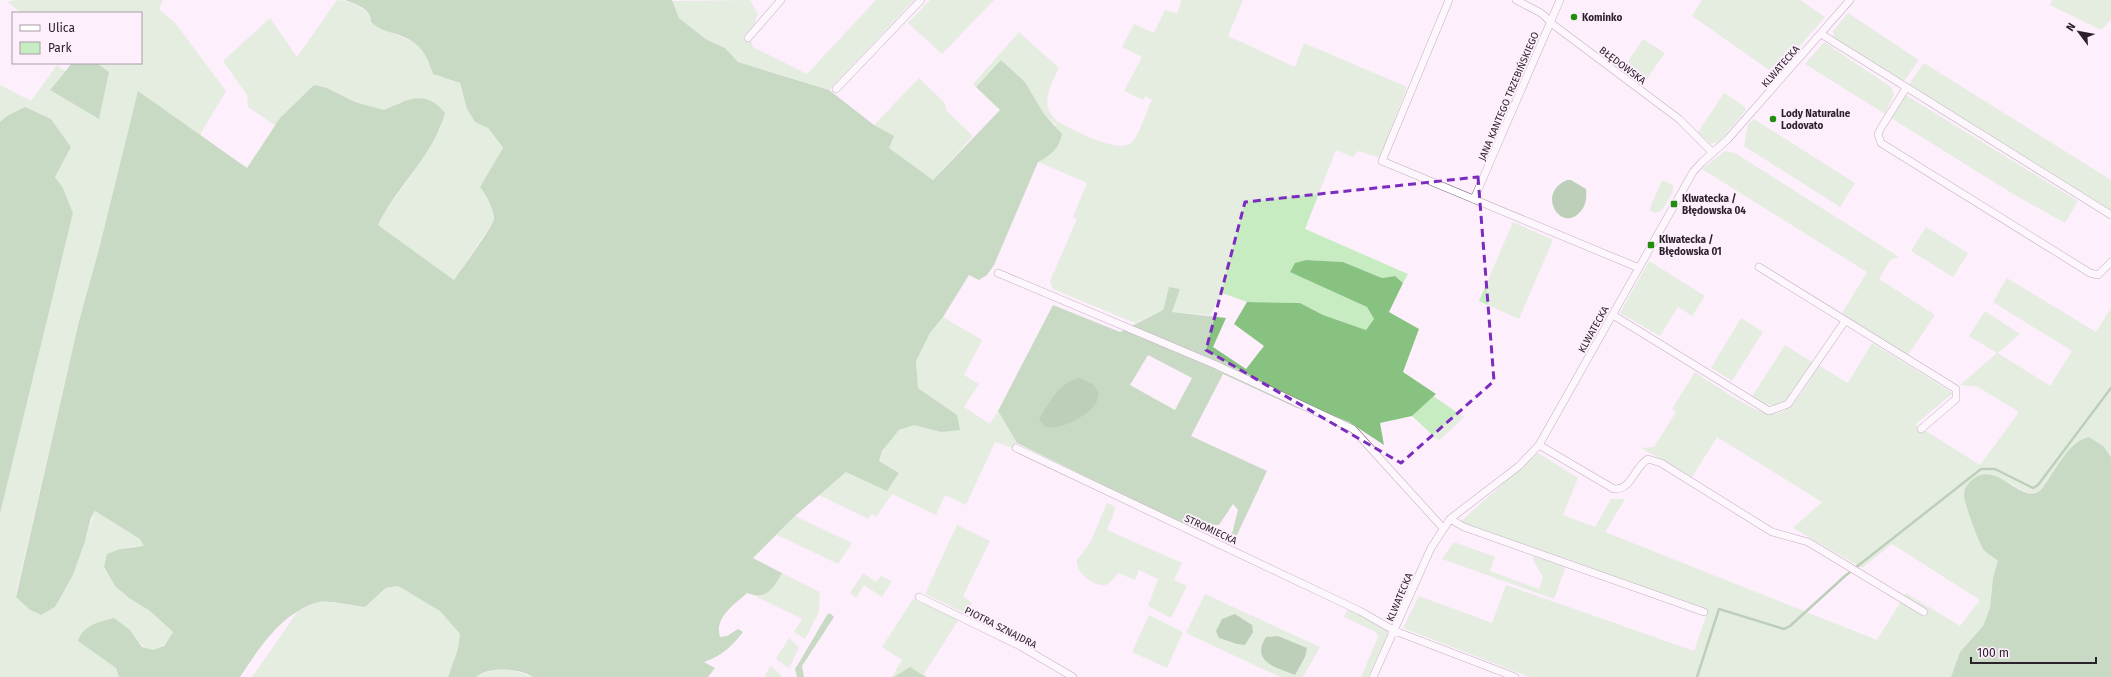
<svg xmlns="http://www.w3.org/2000/svg" width="2111" height="677" viewBox="0 0 2111 677" font-family="'Fira Sans',sans-serif">
	<style>
		.green { fill: #c7ecc2 }
		.forest { fill: #88c280; fill-rule: evenodd }
		.water { fill: #70a968 }
		.lines { fill: none; stroke-linecap: round; stroke-linejoin: round }
		.stream { stroke: #70a968; stroke-width: 2.5 }
		.street-casing { stroke: #7a6578; stroke-width: 8 }
		.street { stroke: #fff; stroke-width: 7 }
		.marked { fill: none; stroke: #7b2cbf; stroke-width: 3; stroke-dasharray: 8 5; stroke-linejoin: round }
		.poi-dot { fill: #228d0f; stroke: #fdeffc; stroke-width: 1.5 }
		.labels { text-anchor: middle; stroke-width: 4; stroke-linejoin: round; paint-order: stroke }
		.poi-label { font-size: 10px; font-weight: bold; fill: #2a212a; stroke: #fdeffc; text-anchor: start }
		.street-label { font-size: 10px; fill: #2a212a; stroke: #fdeffc }
	</style>
	<rect width="100%" height="100%" fill="#fdeffc"/>
	<path class="green" d="M 14,0 L 163,0 L 159,9 L 176,24 L 226,91 L 200,135 L 138,92 L 99,249 L 79,321 L 17,589 L 16,597 L 30,610 L 41,615 L 73,575 L 95,511 L 140,539 L 149,548 L 134,546 L 120,549 L 104,568 L 115,586 L 129,598 L 150,611 L 173,632 C 156,660 147,654 130,630 L 100,655 L 116,668 L 119,677 L 0,677 L 0,514 L 73,213 L 63,188 L 55,177 L 71,147 L 51,119 L 7,116 L 0,122 L 0,85 L 31,101 L 57,65 L 65,71 L 50,90 L 81,106 L 94,116 L 109,72 L 97,63 L 141,63 L 141,13 L 22,13 L 7,2 Z
		M 337,0 C 360,0 373,20 392,32 C 400,38 412,39 420,46 C 427,52 430,65 433,74 L 460,83 L 467,109 L 475,122 L 488,128 L 503,149 L 480,187 L 492,209 L 494,220 L 454,280 L 378,225 L 385,212 L 408,180 L 442,125 L 402,101 L 384,110 L 355,102 L 327,88 L 280,118 L 276,126 L 248,107 L 247,95 L 223,61 L 270,18 L 297,57 Z
		M 750,0 L 758,14 L 755,22 L 760,31 L 751,40 L 753,47 L 807,74 L 876,0 L 914,0 L 829,90 L 738,62 L 725,48 L 707,40 L 679,18 L 672,1 Z
		M 930,0 L 994,0 L 942,54 L 908,23 Z
		M 1182,0 L 1243,0 L 1228,36 L 1295,67 L 1304,43 L 1407,87 L 1380,158 L 1358,151 L 1353,157 L 1336,150 L 1305,229 L 1408,274 L 1403,283 L 1395,276 L 1382,278 L 1343,262 L 1306,260 L 1295,264 L 1290,271 L 1367,307 L 1374,319 L 1366,330 L 1323,315 L 1300,303 L 1247,302 L 1222,293 L 1210,315 L 1172,312 L 1169,287 L 1163,310 L 1135,323 L 1053,289 L 1050,281 L 1077,219 L 1073,217 L 1087,183 L 1038,162 L 1048,156 L 1056,125 L 1044,114 L 1025,82 L 1001,60 L 976,87 L 973,84 L 1019,32 L 1059,68 C 1049,88 1038,108 1060,123 C 1074,130 1119,155 1132,142 C 1140,134 1146,112 1152,100 L 1145,96 L 1143,100 L 1124,91 L 1142,57 L 1122,47 L 1134,24 L 1154,33 L 1165,10 L 1177,13 Z
		M 1702,0 L 1800,0 L 1825,17 L 1775,74 L 1692,16 Z
		M 2052,0 L 2111,0 L 2111,20 L 2101,30 L 2050,5 Z
		M 1848,13 L 1919,60 L 1904,81 L 1897,82 L 1834,39 L 1833,31 Z
		M 1643,39 L 1665,53 L 1643,84 L 1623,69 Z
		M 1824,42 L 1891,87 L 1894,94 L 1885,114 L 1805,64 Z
		M 1924,63 L 2111,180 L 2111,213 L 1907,87 Z
		M 919,78 L 944,102 L 947,111 L 973,136 L 933,180 L 889,148 L 874,125 Z
		M 1724,93 L 1744,106 L 1746,110 L 1720,141 L 1711,144 L 1698,132 Z
		M 1904,94 L 2078,201 L 2065,223 L 2018,197 L 1891,118 Z
		M 1754,119 L 1855,183 L 1840,207 L 1744,146 L 1748,124 Z
		M 1725,151 L 1735,153 L 1899,257 L 1890,260 L 1879,279 L 1935,315 L 1908,355 L 1841,315 L 1867,272 L 1702,169 Z
		M 1662,180 L 1673,185 L 1673,192 L 1662,210 L 1655,213 L 1649,210 Z
		M 1513,222 L 1553,240 L 1519,319 L 1479,301 Z
		M 1926,227 L 1968,253 L 1953,277 L 1911,251 Z
		M 1649,261 L 1705,296 L 1692,316 L 1678,307 L 1660,336 L 1620,313 Z
		M 2007,278 L 2096,332 L 2111,308 L 2111,457 L 2109,457 L 2103,446 L 2089,437 C 2065,442 2046,492 2036,493 C 2026,495 2016,486 2008,482 L 1964,496 L 1973,525 L 1984,550 L 1998,561 L 1993,577 L 1990,608 L 1983,626 L 1960,652 L 1951,677 L 1529,677 L 1403,628 L 1419,596 L 1492,623 L 1506,585 L 1694,651 L 1708,610 L 1466,525 L 1461,521 L 1538,453 L 1578,478 L 1563,515 L 1595,527 L 1611,499 L 1625,499 L 1605,532 L 1877,640 L 1906,593 L 1960,626 L 1980,600 L 1892,544 L 1862,568 L 1793,528 L 1822,502 L 1717,437 L 1692,477 L 1641,448 L 1654,447 L 1676,412 L 1672,409 L 1695,372 C 1712,383 1752,412 1771,414 C 1777,414 1783,412 1788,408 C 1801,398 1810,379 1818,365 L 1848,383 L 1872,343 L 1953,393 L 1916,424 L 1920,430 L 1926,431 L 1980,465 L 2019,412 L 1978,387 L 1960,385 L 1997,353 L 1969,336 L 1985,311 L 2020,334 L 1998,353 L 2050,386 L 2072,351 L 1993,302 Z
		M 943,317 L 982,340 L 964,375 L 979,384 L 964,407 L 990,424 L 998,411 L 1017,443 L 1013,448 L 995,442 L 966,505 L 945,495 L 936,515 L 892,494 L 876,517 L 872,514 L 868,519 L 819,495 L 846,472 L 899,473 L 879,461 C 883,446 896,427 914,425 C 921,425 933,430 941,432 L 957,415 L 918,388 L 916,361 L 930,333 Z
		M 1741,318 L 1763,332 L 1732,381 L 1711,368 Z
		M 1785,345 L 1812,362 C 1805,373 1792,402 1778,405 C 1769,407 1759,401 1751,398 Z
		M 1433,396 L 1464,417 L 1439,441 L 1412,416 Z
		M 1107,503 L 1116,507 L 1107,530 L 1182,563 L 1174,580 L 1187,586 L 1171,618 L 1148,606 L 1158,579 L 1139,570 L 1135,580 L 1118,573 C 1115,577 1111,584 1105,585 C 1093,587 1075,571 1077,560 L 1090,543 Z
		M 795,516 L 852,543 L 838,564 L 777,535 Z
		M 957,525 L 990,541 L 963,596 L 972,603 L 967,614 L 925,594 Z
		M 1454,542 L 1495,557 L 1490,571 L 1539,589 L 1543,577 L 1533,560 L 1534,555 L 1566,566 L 1554,599 L 1442,559 Z
		M 782,573 L 820,592 L 819,612 L 805,639 L 794,632 L 802,619 L 755,596 C 770,593 775,586 782,573 Z
		M 863,573 L 876,582 L 881,576 L 892,581 L 882,597 L 864,585 L 856,598 L 850,593 Z
		M 398,586 L 440,611 L 460,634 L 458,649 L 448,677 L 252,677 L 298,611 L 320,601 L 365,607 L 387,588 Z
		M 1205,594 L 1320,647 L 1303,677 L 1280,677 L 1186,633 Z
		M 913,599 L 959,619 L 924,674 L 927,677 L 892,677 L 902,660 L 882,647 Z
		M 1348,609 L 1388,630 L 1388,634 L 1368,677 L 1361,677 L 1378,637 L 1376,632 L 1344,617 Z
		M 1149,615 L 1183,632 L 1167,668 L 1132,652 Z
		M 789,638 L 799,647 L 789,668 L 776,659 Z
		M 771,666 L 781,675 L 781,677 L 764,677 Z
		M 508,669 L 533,677 L 476,677 C 484,670 498,670 508,669 Z"/>
	<path class="forest" d="M 345,0 L 672,0 L 679,18 L 707,40 L 725,48 L 738,62 L 829,90 L 874,125 L 894,136 L 889,148 L 933,180 L 1000,110 L 976,87 L 1001,60 L 1025,82 L 1044,114 L 1062,134 C 1059,149 1051,155 1038,162 L 994,265 L 987,275 L 979,280 L 969,275 L 943,317 L 930,333 L 916,361 L 918,388 L 957,415 L 960,430 L 941,432 L 914,425 L 899,430 L 882,451 L 879,461 L 899,473 L 887,491 L 846,472 L 795,516 L 753,558 L 782,573 C 774,588 766,601 747,593 C 734,605 714,617 720,637 L 727,636 L 738,629 L 743,632 C 732,646 722,656 704,662 L 715,668 L 708,677 L 533,677 C 520,668 488,666 476,677 L 448,677 L 458,649 L 460,634 L 440,611 L 398,586 L 386,588 L 365,607 C 355,606 325,600 319,602 C 282,612 260,647 240,677 L 119,677 L 116,668 L 78,641 C 83,625 99,622 114,618 L 130,630 L 142,647 L 153,650 L 164,646 L 173,632 L 150,611 L 129,598 L 115,586 L 104,567 L 107,554 L 120,549 L 144,546 L 140,539 L 95,511 L 91,518 L 85,541 L 73,575 L 55,607 L 41,615 L 30,610 L 16,597 L 79,321 L 99,249 L 138,91 L 247,168 L 280,118 L 314,85 L 327,88 L 355,102 L 384,110 C 408,99 426,89 445,113 C 433,156 397,186 378,225 L 454,280 C 460,271 495,224 494,218 C 493,207 486,196 480,187 L 503,148 L 488,128 L 475,122 L 467,109 L 460,83 L 433,74 C 425,49 418,41 393,33 C 385,31 377,28 371,22 C 372,9 355,4 345,0 Z
		M 72,63 L 97,63 L 109,72 L 99,119 L 50,90 Z
		M 25,107 L 51,119 L 71,147 L 55,177 L 63,188 L 73,213 L 0,514 L 0,122 L 7,116 Z
		M 1306,260 L 1343,262 L 1382,278 L 1395,276 L 1403,283 L 1389,312 L 1419,329 L 1403,372 L 1436,394 L 1412,416 L 1380,423 L 1384,445 L 1349,422 L 1300,402 L 1297,408 L 1223,374 L 1191,436 L 1267,471 L 1236,537 L 1232,534 L 1238,510 L 1233,504 L 1219,525 L 1212,525 L 1207,530 L 1199,532 L 1017,443 L 998,411 L 1053,305 L 1120,332 L 1163,310 L 1169,287 L 1180,289 L 1172,312 L 1226,318 L 1213,347 L 1246,369 L 1264,346 L 1234,324 L 1247,302 L 1300,303 L 1323,315 L 1366,330 L 1374,319 L 1367,307 L 1290,272 L 1295,263 ZM 1148,355 L 1192,378 L 1175,410 L 1130,385 Z
		M 2089,437 L 2103,446 L 2111,457 L 2111,677 L 1951,677 L 1960,652 L 1983,626 L 1990,608 L 1993,577 L 1998,561 C 1994,557 1987,554 1984,550 C 1979,544 1964,502 1964,496 C 1963,487 1972,478 1980,475 C 2001,469 2019,498 2036,493 C 2047,491 2063,442 2089,437 Z
		M 830,613 L 834,617 L 802,666 L 804,677 L 797,677 L 795,669 L 800,661 L 827,615 Z
		M 910,667 L 926,677 L 894,677 Z"/>
	<path class="water" d="M 1567,180 L 1571,180 L 1586,189 C 1587,199 1586,207 1578,214 C 1560,231 1536,193 1567,180 Z
		M 1079,378 L 1093,384 L 1099,393 C 1098,396 1098,400 1096,403 C 1089,416 1059,431 1045,427 L 1039,419 C 1050,402 1059,382 1079,378 Z
		M 1235,614 L 1252,625 L 1253,632 L 1245,645 L 1237,644 L 1219,638 L 1216,631 L 1222,619 Z
		M 1278,636 L 1307,648 L 1305,657 L 1295,675 C 1277,668 1250,662 1266,637 Z"/>
	<g class="lines">
		<path class="stream" d="M 1697,677 L 1719,609 L 1784,629 L 1790,626 L 1845,576 L 1981,469 L 1995,469 L 2033,488 L 2038,485 L 2111,388"/>
		<defs>
			<path id="street" d="M 1449,0 L 1382,161 L 1639,268
				M 1516,0 L 1541,13 L 1555,26 L 1679,119 L 1713,153
				M 1821,34 L 2111,215
				M 748,38 L 781,0
				M 1906,88 L 1881,128 L 1878,134 L 1881,143 L 2090,273 L 2098,275 L 2111,262
				M 836,89 L 921,0
				M 1474,199 L 1560,0
				M 1759,267 L 1956,389 L 1956,399 L 1921,429
				M 998,273 L 1216,365 L 1353,429 L 1443,528
				M 1613,315 L 1769,411 L 1788,404 L 1845,321
				M 1539,445 L 1614,489 C 1632,490 1634,467 1648,459 L 1661,463 L 1772,532 L 1808,542 L 1924,612
				M 1016,448 L 1360,611 L 1395,631 L 1515,677
				M 1450,519 L 1464,527 L 1704,612
				M 919,597 L 1020,646 L 1073,677
				M 1373,677 L 1431,548 L 1450,519 L 1519,466 L 1539,445 L 1693,172 L 1702,162 L 1727,140 L 1850,0"/>
		</defs>
		<use href="#street" class="street-casing"/>
		<use href="#street" class="street"/>
	</g>
	<path d="M0 0H2111V677H0ZM 1478,177 L 1494,381 L 1401,463 L 1206,350 L 1245,202 Z" fill="#fdeffc" fill-opacity=".55" fill-rule="evenodd"/>
	<path class="marked" d="M 1478,177 L 1494,381 L 1401,463 L 1206,350 L 1245,202 Z"/>
	<g class="poi-dot">
		<circle cx="1574" cy="17" r="4"/>
		<circle cx="1773" cy="119" r="4"/>
		<rect x="1670" y="200" width="8" height="8" rx="2"/>
		<rect x="1647" y="241" width="8" height="8" rx="2"/>
	</g>
	<g class="labels">
		<g class="poi-label">
			<text x="1582" y="21">Kominko</text>
			<text x="1781" y="117">Lody Naturalne<tspan x="1781" dy="12">Lodovato</tspan></text>
			<text x="1682" y="202">Klwatecka /<tspan x="1682" dy="12">Błędowska 04</tspan></text>
			<text x="1659" y="243">Klwatecka /<tspan x="1659" dy="12">Błędowska 01</tspan></text>
		</g>
		<g class="street-label">
			<text transform="translate(1623 65) rotate(37)" y="4">BŁĘDOWSKA</text>
			<text transform="translate(1780 66) rotate(-49)" y="4">KLWATECKA</text>
			<text transform="translate(1508 96) rotate(-67)" y="4">JANA KANTEGO TRZEBIŃSKIEGO</text>
			<text transform="translate(1593 329) rotate(-61)" y="4">KLWATECKA</text>
			<text transform="translate(1211 529) rotate(25)" y="4">STROMIECKA</text>
			<text transform="translate(1399 597) rotate(-67)" y="4">KLWATECKA</text>
			<text transform="translate(1001 627) rotate(27)" y="4">PIOTRA SZNAJDRA</text>
		</g>
	</g>
	<rect x="12" y="12" width="130" height="52" fill="#fdeffc" stroke="#a99da8"/>
	<rect x="20" y="25" width="20" height="6" fill="#ffffff" stroke="#a99da8"/>
	<text x="48" y="32" font-size="12" fill="#2a212a">Ulica</text>
	<rect x="20" y="42" width="20" height="12" fill="#c7ecc2" stroke="#a99da8"/>
	<text x="48" y="52" font-size="12" fill="#2a212a">Park</text>
	<g transform="translate(2079 32) rotate(302)" stroke="#fdeffc" stroke-width="3" paint-order="stroke">
	<path d="M0-3L7 15L0 10L-7 15Z" fill="#2a212a"/>
	<text y="-6" font-size="11" font-weight="bold" text-anchor="middle" fill="#2a212a">N</text>
	</g>
	<path d="M1971 657v6h125v-6" fill="none" stroke="#2a212a" stroke-width="2"/>
	<text x="1977" y="657" font-size="12" fill="#2a212a" stroke="#fdeffc" stroke-width="3" paint-order="stroke">100 m</text>
</svg>
